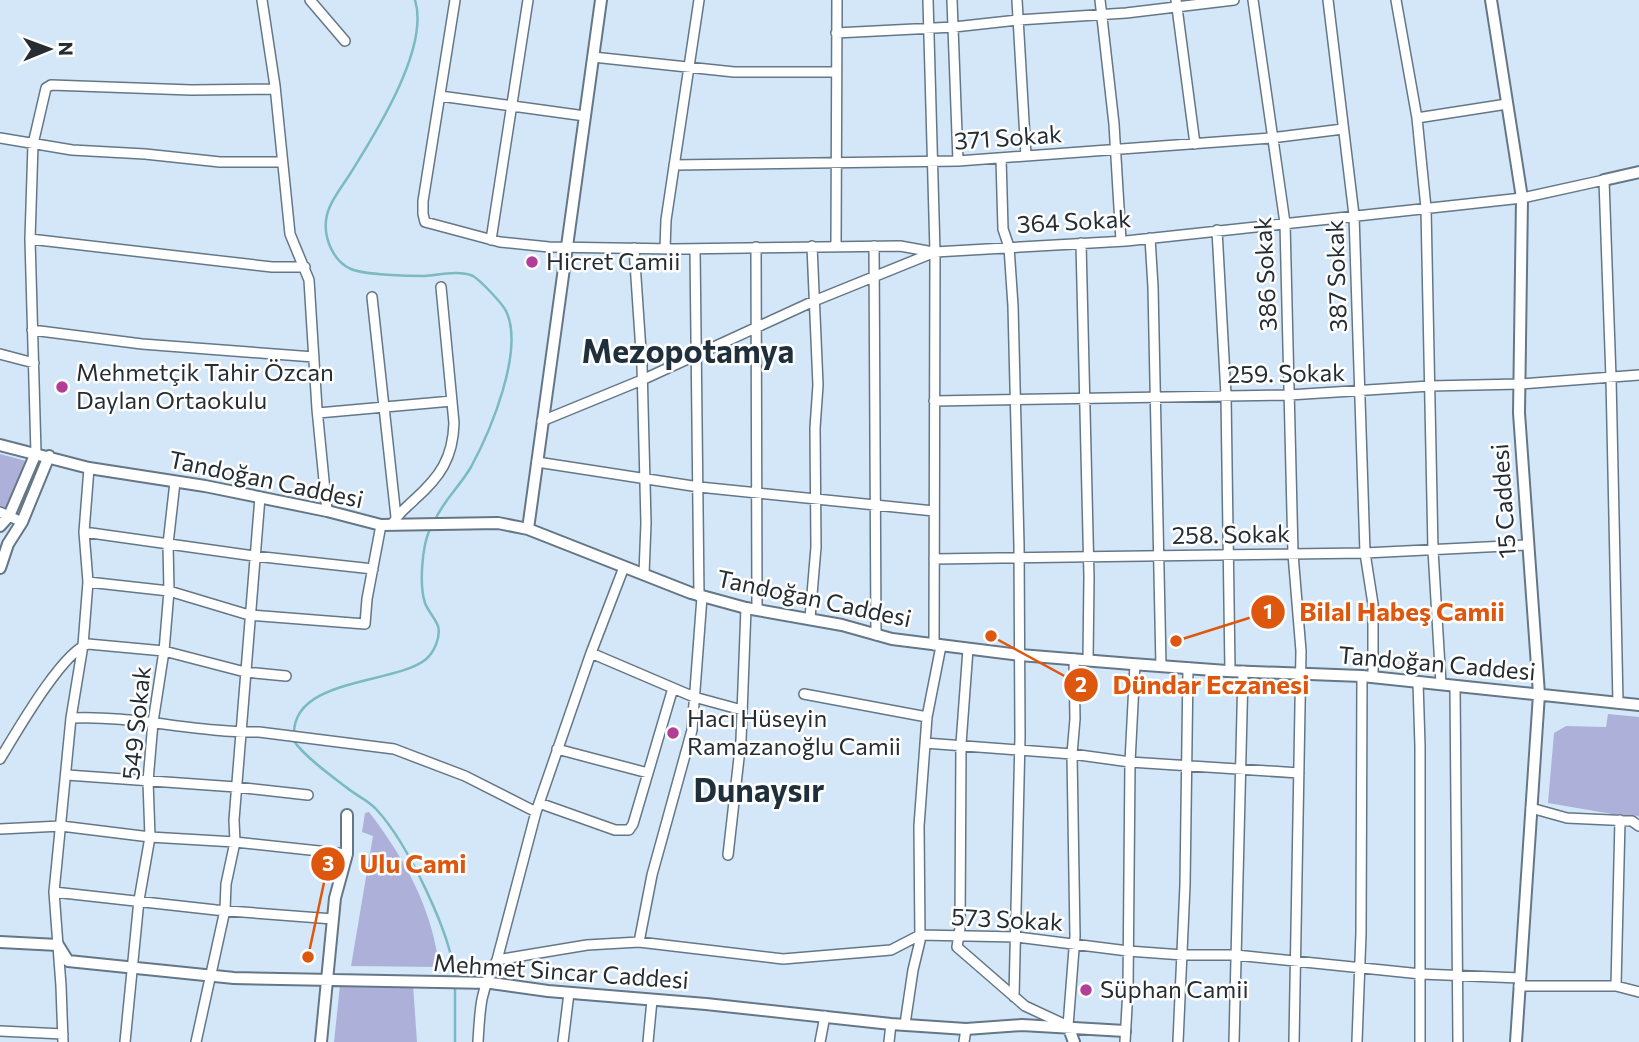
<svg xmlns="http://www.w3.org/2000/svg" width="1639" height="1042" viewBox="0 0 1639 1042" font-family="Commissioner,sans-serif">
	<style>
		.green { fill: #adb1da }
		.lines { fill: none; stroke-linecap: round; stroke-linejoin: round }
		.stream { stroke: #7bbac1; stroke-width: 2.5 }
		.minor-casing { stroke: #657786; stroke-width: 12 }
		.tertiary-casing { stroke: #657786; stroke-width: 14 }
		.minor { stroke: #fff; stroke-width: 9 }
		.tertiary { stroke: #fff; stroke-width: 10 }
		.poi-dot { fill: #b33e97; stroke: #fff; stroke-width: 2.5 }
		.labels { text-anchor: middle; stroke-width: 5; stroke-linejoin: round; paint-order: stroke }
		.street-label { font-size: 24px; fill: #252d33; stroke: #fff }
		.poi-label { font-size: 24px; fill: #252d33; stroke: #fff; text-anchor: start }
		.district-label { font-size: 32px; font-weight: bold; fill: #1f2f3c; stroke: #fff }
		.leader { fill: none; stroke: #de570e; stroke-width: 2.5 }
		.callout-dot { fill: #de570e; stroke: #fff; stroke-width: 2.5 }
		.mark-label { font-size: 21px; text-anchor: middle; font-weight: bold; fill: #fff }
		.callout-label { font-size: 26px; text-anchor: middle; font-weight: bold; fill: #de570e; stroke: #fff; stroke-width: 5; stroke-linejoin: round; paint-order: stroke }
	</style>
	<rect width="100%" height="100%" fill="#d3e7f8"/>
	<path class="green" d="M 0,454 L 30,462 L 7,524 L 0,520 Z
		M 1608,714 L 1639,717 L 1639,816 L 1612,814 L 1548,803 L 1554,733 L 1566,726 L 1606,727 Z
		M 369,812 C 404,857 433,910 439,967 L 351,966 L 373,836 L 362,832 L 365,813 Z
		M 413,984 L 417,1042 L 334,1042 L 340,985 Z"/>
	<g class="lines">
		<path class="stream" d="M 415,0 C 430,48 375,134 350,174 C 341,188 327,205 326,221 C 324,239 334,262 351,269 C 364,275 410,276 425,276 C 439,275 459,270 473,276 C 480,280 502,303 506,311 C 525,350 490,432 471,467 C 460,486 444,500 435,520
			M 294,734 C 293,678 394,684 425,660 C 434,653 441,637 438,626 C 435,618 428,611 425,603 C 419,585 422,546 430,529
			M 294,741 C 304,756 330,775 346,787 C 355,795 368,800 376,809 C 407,842 452,935 455,979
			M 455,1042 L 455,986"/>
		<defs>
			<path id="minor" d="M 262,0 L 275,86 L 290,234 L 309,280 L 317,409 L 327,511
				M 310,0 L 345,41
				M 455,0 L 423,201 L 423,214 L 425,222 L 500,242 L 549,247 L 675,249 L 900,246 L 933,252
				M 928,0 L 935,252 L 934,645
				M 952,0 L 958,161
				M 1017,0 L 1026,156
				M 1100,0 L 1114,124 L 1121,241
				M 1176,0 L 1195,144
				M 1253,0 L 1285,223 L 1293,554 L 1301,651 L 1294,1042
				M 1328,0 L 1354,215 L 1365,553 L 1373,604 L 1373,677
				M 1396,0 L 1417,118 L 1426,208 L 1433,550 L 1441,684
				M 836,33 L 954,27 L 1018,20 L 1126,13 L 1234,0
				M 593,57 L 734,72 L 836,72
				M 440,96 L 585,116
				M 1417,118 L 1507,104
				M 0,138 L 72,150 L 145,154 L 220,162 L 282,162
				M 1001,158 L 1003,229 L 1009,247 L 1013,306 L 1019,545 L 1020,737 L 1014,997
				M 674,165 L 958,161 L 1271,138 L 1343,129
				M 1217,230 L 1226,395 L 1230,671
				M 1150,238 L 1153,287 L 1161,666
				M 30,239 L 272,267 L 305,267
				M 491,240 L 528,0
				M 1081,243 L 1089,577 L 1088,660
				M 836,246 L 837,0
				M 874,246 L 876,635
				M 756,247 L 757,609
				M 634,248 L 642,366 L 646,523 L 644,574
				M 665,249 L 666,220 L 699,0
				M 695,249 L 699,596
				M 372,297 L 396,517
				M 32,330 L 142,344 L 314,357
				M 0,354 L 34,363
				M 934,401 L 1289,395 L 1430,386 L 1520,384 L 1639,375
				M 318,413 L 452,401
				M 542,421 L 642,380 L 814,301 L 935,252 L 1126,241 L 1449,206 L 1522,198 L 1604,180 L 1611,378 L 1618,703
				M 36,453 L 30,239 L 33,144 L 46,88 L 51,85 L 191,90 L 275,89
				M 537,462 L 699,487 L 934,511
				M 0,512 L 22,522
				M 392,525 C 397,514 406,508 414,500 C 440,477 453,458 454,423 L 441,287
				M 84,532 L 254,556 L 373,569
				M 934,559 L 1365,553 L 1528,545
				M 88,582 L 169,591 L 249,615 L 365,624 L 367,599 L 381,525
				M 810,618 L 816,547 L 815,428 L 818,385 L 812,246
				M 968,649 L 961,744 L 960,928 L 957,947 L 1025,1006 L 1068,1026 L 1075,936 L 1072,754 L 1075,719 L 1074,659
				M 591,653 L 694,697 L 742,710
				M 1418,682 L 1420,746 L 1420,1042
				M 1455,686 L 1458,1042
				M 804,694 L 927,717
				M 71,718 C 134,715 196,733 259,732 L 394,749 L 465,776 L 536,812
				M 925,743 L 1072,754 L 1130,762 L 1299,773
				M 557,749 L 648,773
				M 0,759 C 16,733 62,652 88,644 L 164,651 L 245,672 L 286,676
				M 67,775 L 236,787 L 308,795
				M 539,803 L 615,830 L 629,830 L 633,824 L 673,688
				M 1531,808 L 1567,818 L 1632,821 L 1639,826
				M 0,829 L 61,826 L 150,837 L 235,842 L 347,854
				M 728,855 L 741,740 L 746,608
				M 54,892 L 216,910 L 333,919
				M 639,942 L 652,875 L 692,730 L 702,597
				M 497,960 L 587,945 L 639,942 L 783,959 L 891,950 L 920,935 L 1017,937 L 1128,951 L 1183,955 L 1236,955 L 1421,974 L 1520,978
				M 1519,986 L 1616,986 L 1639,992
				M 1616,986 L 1620,820
				M 905,1024 L 913,970 L 920,941 L 919,826 L 927,717 L 941,646
				M 0,1031 L 63,1034
				M 63,1042 L 61,986 L 54,892 L 71,718 L 83,645 L 88,582 L 84,532 L 89,468
				M 125,1042 L 139,900 L 150,837 L 148,781 L 153,722 L 164,651 L 169,591 L 168,544 L 175,482
				M 196,1042 L 225,910 L 226,884 L 235,842 L 234,820 L 260,497
				M 478,1042 C 480,1008 480,991 497,960 L 536,812 L 591,653 L 624,567
				M 563,1042 L 569,993
				M 648,1042 L 652,1000
				M 820,1042 L 825,1016
				M 889,1042 L 891,1024
				M 964,1042 L 966,1029
				M 1125,1042 L 1128,989 L 1130,762 L 1135,664
				M 1178,1042 L 1185,885 L 1188,668
				M 1234,1042 L 1243,671
				M 1357,1042 L 1361,933 L 1362,676"/>
			<path id="tertiary" d="M 1491,0 L 1522,198 L 1519,413 L 1539,694 L 1516,1042
				M 1604,180 L 1639,172
				M 0,445 L 89,468 L 205,486 L 327,511 L 381,525 L 498,523 L 528,529 L 691,593 L 746,608 L 842,625 L 892,639 L 1020,655 L 1132,664 L 1227,671 L 1362,676 L 1639,705
				M 0,526 L 9,516 L 36,453
				M 528,529 L 601,0
				M 0,568 L 8,544 L 22,522 L 49,456
				M 0,942 L 58,945 L 68,961 L 234,978 L 491,983 L 548,991 L 706,1004 L 891,1024 L 966,1029 L 1022,1025 L 1125,1031
				M 1068,1026 L 1074,1042
				M 321,1042 L 335,898 L 347,854 L 347,815"/>
		</defs>
		<use href="#minor" class="minor-casing"/>
		<use href="#tertiary" class="tertiary-casing"/>
		<use href="#minor" class="minor"/>
		<use href="#tertiary" class="tertiary"/>
	</g>
	<g class="poi-dot">
		<circle cx="532" cy="262" r="7"/>
		<circle cx="62" cy="387" r="7"/>
		<circle cx="673" cy="733" r="7"/>
		<circle cx="1086" cy="990" r="7"/>
	</g>
	<g class="labels">
		<g class="street-label">
			<text transform="translate(1008 138) rotate(-4)" y="8">371 Sokak</text>
			<text transform="translate(1074 222) rotate(-3)" y="8">364 Sokak</text>
			<text transform="translate(1266 274) rotate(-93)" y="8">386 Sokak</text>
			<text transform="translate(1337 276) rotate(-92)" y="8">387 Sokak</text>
			<text transform="translate(1286 374) rotate(-1)" y="8">259. Sokak</text>
			<text transform="translate(266 480) rotate(12)" y="8">Tandoğan Caddesi</text>
			<text transform="translate(1504 501) rotate(-94)" y="8">15 Caddesi</text>
			<text transform="translate(1231 535) rotate(-1)" y="8">258. Sokak</text>
			<text transform="translate(814 599) rotate(12)" y="8">Tandoğan Caddesi</text>
			<text transform="translate(1437 664) rotate(5)" y="8">Tandoğan Caddesi</text>
			<text transform="translate(137 723) rotate(-84)" y="8">549 Sokak</text>
			<text transform="translate(1007 920) rotate(3)" y="8">573 Sokak</text>
			<text transform="translate(561 972) rotate(4)" y="8">Mehmet Sincar Caddesi</text>
		</g>
		<g class="poi-label">
			<text x="546" y="270">Hicret Camii</text>
			<text x="76" y="381">Mehmetçik Tahir Özcan<tspan x="76" dy="28">Daylan Ortaokulu</tspan></text>
			<text x="687" y="727">Hacı Hüseyin<tspan x="687" dy="28">Ramazanoğlu Camii</tspan></text>
			<text x="1100" y="998">Süphan Camii</text>
		</g>
		<g class="district-label">
			<text x="688" y="363">Mezopotamya</text>
			<text x="759" y="802">Dunaysır</text>
		</g>
	</g>
	<path class="leader" d="M1176 641L1268 612M991 636L1081 685M308 957L328 864"/>
	<g class="callout-dot">
		<circle cx="1176" cy="641" r="7"/>
		<circle cx="991" cy="636" r="7"/>
		<circle cx="308" cy="957" r="7"/>
		<circle cx="1268" cy="612" r="18"/>
		<circle cx="1081" cy="685" r="18"/>
		<circle cx="328" cy="864" r="18"/>
	</g>
	<g class="mark-label">
		<text x="1268" y="619">1</text>
		<text x="1081" y="692">2</text>
		<text x="328" y="871">3</text>
	</g>
	<g class="callout-label">
		<text x="1402" y="621">Bilal Habeş Camii</text>
		<text x="1211" y="694">Dündar Eczanesi</text>
		<text x="413" y="873">Ulu Cami</text>
	</g>
	<g transform="translate(49 49) rotate(89)" stroke="#ffffff" stroke-width="5" paint-order="stroke">
	<path d="M0-5L12 26L0 18L-12 26Z" fill="#252d33"/>
	<text y="-10" font-size="19" font-weight="bold" text-anchor="middle" fill="#252d33">N</text>
	</g>
</svg>
